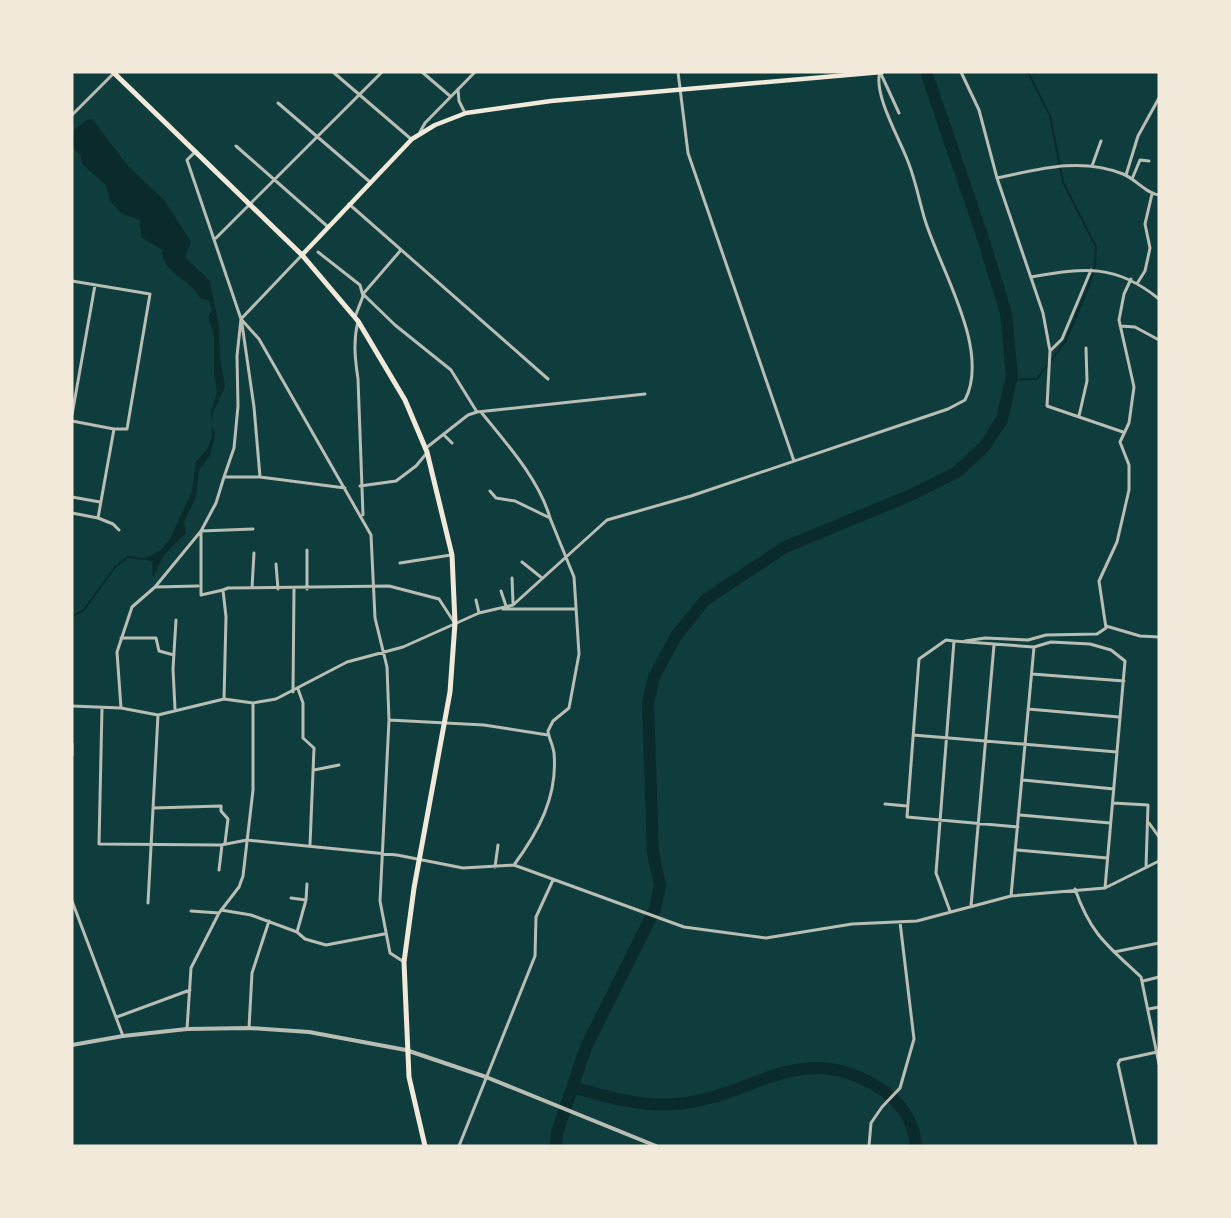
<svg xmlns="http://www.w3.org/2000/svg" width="1231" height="1218" viewBox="0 0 1231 1218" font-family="'Work Sans',sans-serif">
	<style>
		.water { fill: #0a2a2b }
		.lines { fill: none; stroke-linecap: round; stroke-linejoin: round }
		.stream { stroke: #0a2a2b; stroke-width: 2 }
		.river { stroke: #0a2a2b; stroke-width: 12 }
		.minor { stroke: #b8beb3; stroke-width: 3 }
		.tertiary { stroke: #b8beb3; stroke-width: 4 }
		.primary { stroke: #f1e9da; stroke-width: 4.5 }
		.trunk { stroke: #f1e9da; stroke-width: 5 }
	</style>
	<rect width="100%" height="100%" fill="#0f3d3e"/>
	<path class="water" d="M 92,119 L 128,166 L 165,201 L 191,242 L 185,257 L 210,281 L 219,327 L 220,358 L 225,387 L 214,410 L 211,424 L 215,433 L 214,441 L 210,455 L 199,470 L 196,497 L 184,522 L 186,533 L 164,555 L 153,578 L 152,562 L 144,559 L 161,550 L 170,539 L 192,491 L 196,462 L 208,448 L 212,437 L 211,411 L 217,392 L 214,373 L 214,336 L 208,317 L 212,310 L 209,301 L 200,298 C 190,279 163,274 162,250 L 141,237 L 140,220 L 122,214 L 110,201 L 106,185 L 82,164 L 81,156 L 72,147 L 72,132 L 85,121 Z"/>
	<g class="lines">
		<path class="stream" d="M 1011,380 L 1037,379 L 1065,342 L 1088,288 L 1095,266 L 1096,247 L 1063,182 L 1050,116 L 1028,72
			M 72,616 L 83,611 L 116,566 L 128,557 L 144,559"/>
		<path class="river" d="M 573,1087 C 606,1097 641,1107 676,1104 C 753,1098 799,1038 878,1087 C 900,1101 914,1120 916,1146
			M 556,1146 L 557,1133 L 586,1047 L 655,909 L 660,885 L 653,853 L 648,703 L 654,677 L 676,636 L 705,600 L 785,547 L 911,495 L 957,472 L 985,446 L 1002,419 L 1012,376 L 1006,313 L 981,232 L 926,72"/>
		<path class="minor" d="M 333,72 L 411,139
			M 422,72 L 450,96
			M 678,72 L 688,153 L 794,461
			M 961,72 L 979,110 L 997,178 L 1043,313 L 1050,351 L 1047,406 L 1123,432
			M 881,74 L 899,113
			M 458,89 L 459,101 L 465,113
			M 278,103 L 370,182
			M 72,115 L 114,73
			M 420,132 L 425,123 L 475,72
			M 236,146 L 327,226
			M 194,153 L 187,160 L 241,319 L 259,339 L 371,535 L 375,618 L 387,667 L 389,720 L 380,901 L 390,953 L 404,962
			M 1092,166 L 1101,141
			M 1126,175 L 1138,136 L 1159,98
			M 997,178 C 1039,169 1081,157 1123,174 C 1136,179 1145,193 1159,195
			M 1132,179 L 1140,160 L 1149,161
			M 349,204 L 548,379
			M 216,238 L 382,72
			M 401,250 L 363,294 L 395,325 L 451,370 L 477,412
			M 318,252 L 360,285 L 363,296 L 355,317
			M 1031,277 C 1084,268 1115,263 1159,299
			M 72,281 L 150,294 L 127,429 L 114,429
			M 1138,282 L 1145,271 L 1150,248 L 1145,224 L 1152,194
			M 358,321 C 353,341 355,359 358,379 L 363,515
			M 242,324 L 254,407 L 260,477
			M 1120,326 L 1135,327 L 1159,340
			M 1050,351 L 1062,339 L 1091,270
			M 481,412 C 506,443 539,479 550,518
			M 72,415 L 95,285
			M 1079,416 L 1087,381 L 1086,348
			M 72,421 L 114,429 L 98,518 L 72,513
			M 444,435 L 452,443
			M 426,448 L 468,415 L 477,412 L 645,394
			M 224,477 L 234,448 L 238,406 L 237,356 L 241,319 L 302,255
			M 360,486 L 396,481 L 416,466 L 426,454
			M 490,491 L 496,498 L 515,501 L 550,518 L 574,577 L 575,592 L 579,654 L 569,708 L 553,721 L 548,731 C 549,739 553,745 554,753 C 558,797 538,832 514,865
			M 72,497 L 100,502
			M 98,518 L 113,524 L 119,530
			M 307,550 L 307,589
			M 522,562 L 542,578
			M 400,563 L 451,555
			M 276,564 L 278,589
			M 512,578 L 513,603
			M 155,587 L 198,586
			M 252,588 L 254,553
			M 223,590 L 201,595 L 201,531 L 253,529
			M 501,591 L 506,606
			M 476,600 L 479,613
			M 503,609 L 576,609
			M 1106,626 L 1140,636 L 1159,637
			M 121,638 L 156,638 L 159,651 L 174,655
			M 954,641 L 946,640 L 919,659 L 907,817 L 1018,827
			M 965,641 L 985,638 L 1028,640 L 1046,635 L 1097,634 L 1106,628 L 1099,581 L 1117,542 L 1129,490 L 1129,465 L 1120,442 L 1129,423 L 1134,387 L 1119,320 L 1124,294 L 1131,279
			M 1032,674 L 1124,681
			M 298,689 L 303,703 L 303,738 L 314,748 L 310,845
			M 293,692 L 294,589
			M 224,699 L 226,617 L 223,590 L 228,588 L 389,586 L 439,599 L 454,622
			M 72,706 L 121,708 L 158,715 L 224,699 L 253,703 L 276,699 L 347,662 L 403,647 L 479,613 L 513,605 L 607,520 L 691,496 L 948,409 L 965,400 C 991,350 940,269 925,220 C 919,200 915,178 907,159 C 899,138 873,93 880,72
			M 102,708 L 99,844 L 221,845 L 247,840 L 397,855 L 463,868 L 514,865 L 684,927 L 766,938 L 852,924 L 917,921 L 1011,896 L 1105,888 L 1159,861
			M 121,708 L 117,652 L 132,607 L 155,587 L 201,531 L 216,503 L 224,477 L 260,477 L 345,488
			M 175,709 L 173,669 L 176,620
			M 1028,709 L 1119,717
			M 389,720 L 484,725 L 548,735
			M 913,735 L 1117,752
			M 72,744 L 72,755
			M 314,770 L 339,765
			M 1023,780 L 1114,789
			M 1113,803 L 1148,805 L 1146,867
			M 885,804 L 907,806
			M 153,808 L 221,806 L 221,811 L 228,819 L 225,843
			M 1020,815 L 1110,823
			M 1149,823 L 1159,837
			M 1017,850 L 1107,858
			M 495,867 L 498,845
			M 219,870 L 222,845
			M 1075,889 C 1091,935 1108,946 1141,977 L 1159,1064
			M 1011,896 L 1034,647
			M 291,898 L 306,900
			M 72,901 L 123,1036
			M 148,903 L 158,715
			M 971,906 L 994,645
			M 221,910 L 251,915 L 297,932 L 305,939 L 326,945 L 384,934
			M 191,911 L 219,913
			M 950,911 L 936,873 L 954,641 L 1034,647 L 1051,642 L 1090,644 L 1111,650 L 1125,661 L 1105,888
			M 297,932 L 306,900 L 307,884
			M 1114,952 L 1159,943
			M 1143,981 L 1159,977
			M 1149,1009 L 1159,1007
			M 117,1017 L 190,990
			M 249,1028 L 252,973 L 269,921
			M 187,1029 L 191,968 L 219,913 L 239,887 L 243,876 L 253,790 L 253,703
			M 459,1146 L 535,956 L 536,917 L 553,880
			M 869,1146 L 871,1123 L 882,1107 L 900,1088 L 914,1039 L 900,922
			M 1136,1146 L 1118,1064 L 1120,1060 L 1157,1052"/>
		<path class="tertiary" d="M 72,1045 L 123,1036 L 187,1029 L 249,1028 L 309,1032 L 406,1050 L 486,1077 L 656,1146"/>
		<path class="primary" d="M 302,255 L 412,139 L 435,125 L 466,113 L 551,101 L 882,72"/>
		<path class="trunk" d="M 113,72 L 302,255 L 358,321 L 405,400 L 427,452 L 452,555 L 455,623 L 450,692 L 414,888 L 404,962 L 409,1077 L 425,1146"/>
	</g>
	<rect width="1231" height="1218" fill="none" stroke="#f1e9da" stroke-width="147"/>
</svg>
